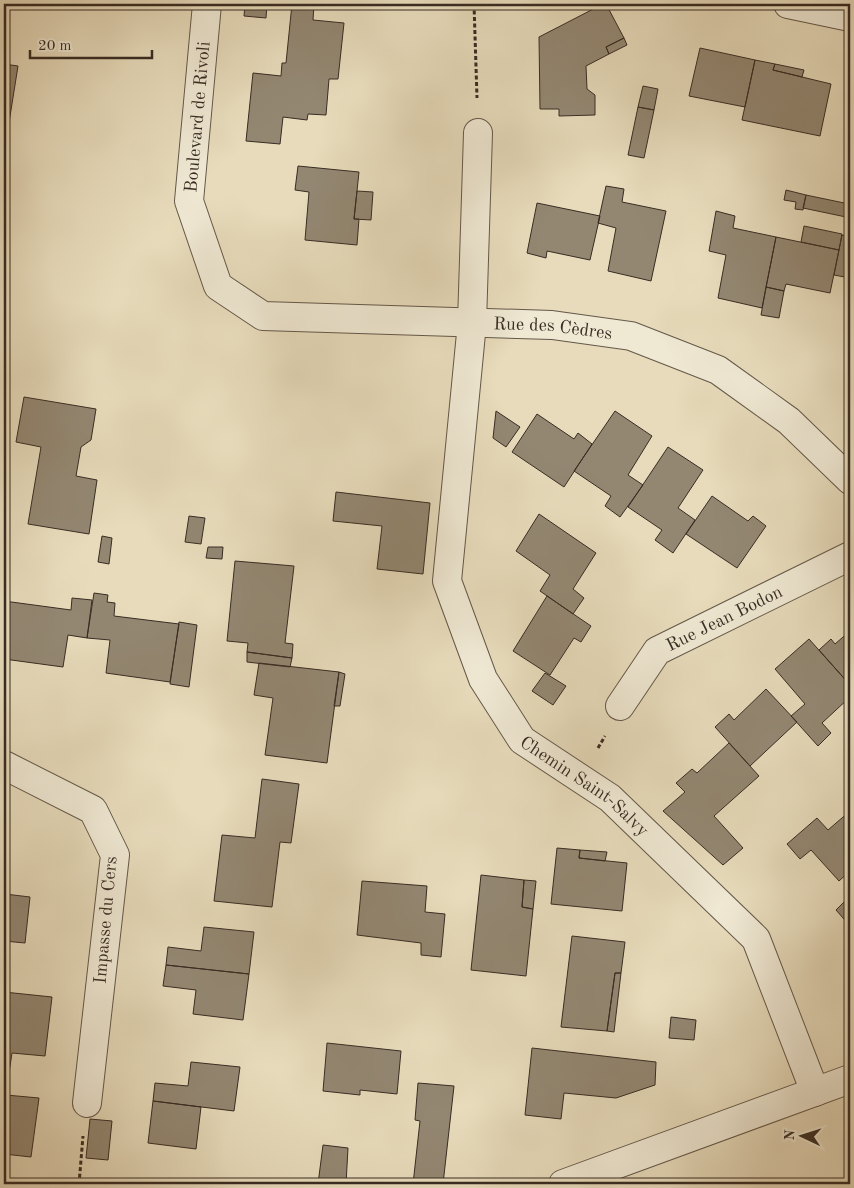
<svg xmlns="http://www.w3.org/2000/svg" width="854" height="1188" viewBox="0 0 854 1188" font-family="'Old Standard TT',serif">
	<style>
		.building { fill: #938772; stroke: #382c23 }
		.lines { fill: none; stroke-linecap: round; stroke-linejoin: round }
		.minor-casing { stroke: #645849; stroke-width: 30 }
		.path { stroke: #382c23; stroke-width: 3; stroke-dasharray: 4 2.5; stroke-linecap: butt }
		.minor { stroke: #efe8d3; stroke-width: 28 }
		.labels { text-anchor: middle; stroke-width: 5; stroke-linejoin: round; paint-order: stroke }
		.street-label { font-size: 18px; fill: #382c23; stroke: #efe8d3 }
	</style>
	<rect width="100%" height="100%" fill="#e7dbbb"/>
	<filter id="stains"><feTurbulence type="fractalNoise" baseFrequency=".004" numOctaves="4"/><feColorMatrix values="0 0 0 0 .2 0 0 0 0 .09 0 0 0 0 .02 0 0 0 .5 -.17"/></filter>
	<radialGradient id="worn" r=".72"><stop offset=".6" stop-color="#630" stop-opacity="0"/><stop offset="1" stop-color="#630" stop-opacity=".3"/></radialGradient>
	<path class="building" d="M 245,4 L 267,4 L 266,18 L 244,16 Z
		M 292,4 L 314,4 L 313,20 L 344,23 L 338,79 L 329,79 L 326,115 L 308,114 L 307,120 L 283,117 L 280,144 L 246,141 L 253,73 L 281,76 L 282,63 L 286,63 Z
		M 603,4 L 606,4 L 624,38 L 606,47 L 609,54 L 586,66 L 587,89 L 595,95 L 595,115 L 559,116 L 559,109 L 540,109 L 539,37 Z
		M 624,38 L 627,45 L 609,54 L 606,47 Z
		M 700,48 L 755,60 L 745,107 L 689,96 Z
		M 755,60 L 775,64 L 773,70 L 831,84 L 820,136 L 742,120 Z
		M 4,64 L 18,66 L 4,154 Z
		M 775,64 L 804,70 L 802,77 L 773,70 Z
		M 643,86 L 658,89 L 654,110 L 638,107 Z
		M 638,107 L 654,110 L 644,158 L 628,155 Z
		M 298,166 L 359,172 L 354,219 L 359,219 L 357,245 L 305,240 L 309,192 L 295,190 Z
		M 606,186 L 624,189 L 622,202 L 666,211 L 651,281 L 608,271 L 616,228 L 598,223 Z
		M 786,190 L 806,195 L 803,210 L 795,209 L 796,202 L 784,200 Z
		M 357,191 L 373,192 L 371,220 L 354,219 Z
		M 806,195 L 849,204 L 846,217 L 803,208 Z
		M 537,203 L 600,216 L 590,260 L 547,251 L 546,258 L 527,253 Z
		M 716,211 L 735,216 L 733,228 L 776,237 L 762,308 L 718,298 L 726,255 L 709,251 Z
		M 804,226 L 842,234 L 839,250 L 801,242 Z
		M 842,235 L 850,237 L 850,278 L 834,275 Z
		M 776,237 L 839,250 L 830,293 L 786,284 L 784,291 L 766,287 Z
		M 766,287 L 784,291 L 779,318 L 761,315 Z
		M 850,293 L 850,322 L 845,321 Z
		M 850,353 L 850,382 L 845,381 Z
		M 24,397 L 96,409 L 91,440 L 81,447 L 76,476 L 97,480 L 89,534 L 28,524 L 41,447 L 16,442 Z
		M 496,411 L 520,427 L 506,447 L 493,438 Z
		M 615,411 L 652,436 L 628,475 L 643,485 L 620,517 L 605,506 L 611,496 L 574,471 Z
		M 537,414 L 574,439 L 578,433 L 592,444 L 564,487 L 512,452 Z
		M 668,447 L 703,470 L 678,508 L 695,520 L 673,553 L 655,540 L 662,530 L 628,507 Z
		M 336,492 L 430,503 L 423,574 L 377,569 L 382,526 L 333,521 Z
		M 712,496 L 748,521 L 753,516 L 766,526 L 737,568 L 686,534 Z
		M 539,514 L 596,553 L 573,589 L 584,598 L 573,614 L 540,591 L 550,575 L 516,551 Z
		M 189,516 L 205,518 L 201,544 L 185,542 Z
		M 102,536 L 112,538 L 109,564 L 98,562 Z
		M 208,547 L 223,547 L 222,559 L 206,558 Z
		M 235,561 L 294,566 L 285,643 L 293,644 L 292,658 L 247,652 L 248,643 L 227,641 Z
		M 94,593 L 108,595 L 107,602 L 115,603 L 114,616 L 179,624 L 170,682 L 106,673 L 110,640 L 87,638 Z
		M 547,596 L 591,626 L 581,642 L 574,638 L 550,675 L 513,651 Z
		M 72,598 L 92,600 L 87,638 L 68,635 L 63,667 L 4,659 L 4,601 L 71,610 Z
		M 179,622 L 197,625 L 189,687 L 170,684 Z
		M 850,631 L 850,685 L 819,650 L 831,639 L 835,644 Z
		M 809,639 L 850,685 L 850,697 L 822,723 L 831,733 L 818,746 L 791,716 L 805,704 L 775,669 Z
		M 247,652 L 292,658 L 290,667 L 247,662 Z
		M 259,663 L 339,672 L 327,763 L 265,755 L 273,698 L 254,695 Z
		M 339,672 L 345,674 L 340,706 L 334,706 Z
		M 545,673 L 566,686 L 553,705 L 532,691 Z
		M 766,689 L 797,722 L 750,766 L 715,727 L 729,714 L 734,720 Z
		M 729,743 L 759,776 L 714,816 L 743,848 L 723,865 L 663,811 L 685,792 L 676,783 L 692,769 L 697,773 Z
		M 262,779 L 299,784 L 291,843 L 280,842 L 272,907 L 214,901 L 222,835 L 255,838 Z
		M 850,811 L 850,871 L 839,881 L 811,850 L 800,859 L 787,844 L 817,818 L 828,830 Z
		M 557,848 L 580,850 L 579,858 L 627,863 L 622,911 L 551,904 Z
		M 580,850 L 607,852 L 605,861 L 579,858 Z
		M 4,859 L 8,860 L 5,894 L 30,897 L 25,943 L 4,941 Z
		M 481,875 L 524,880 L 522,907 L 533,909 L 526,976 L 471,970 Z
		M 524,880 L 536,881 L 533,909 L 522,907 Z
		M 362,881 L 427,886 L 425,912 L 445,914 L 441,957 L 421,955 L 421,943 L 357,935 Z
		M 850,896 L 850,926 L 836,910 Z
		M 204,927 L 254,932 L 249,974 L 166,965 L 168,947 L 201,951 Z
		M 572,936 L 625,942 L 621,973 L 615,973 L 607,1031 L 561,1027 Z
		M 166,965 L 249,974 L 243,1020 L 193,1014 L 196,990 L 163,986 Z
		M 615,973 L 621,973 L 614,1032 L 607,1031 Z
		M 4,992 L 52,997 L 45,1056 L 12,1053 L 9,1073 L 4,1073 Z
		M 671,1017 L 696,1020 L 694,1040 L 669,1038 Z
		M 327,1043 L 401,1051 L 397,1094 L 360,1090 L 360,1095 L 323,1091 Z
		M 532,1048 L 656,1062 L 655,1085 L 616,1098 L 564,1093 L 561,1119 L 525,1115 Z
		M 191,1062 L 240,1067 L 234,1111 L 153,1101 L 155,1083 L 188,1086 Z
		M 4,1073 L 9,1073 L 6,1095 L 39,1098 L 31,1157 L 4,1154 Z
		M 418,1083 L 454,1086 L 443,1184 L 413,1184 L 420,1121 L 415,1120 Z
		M 153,1101 L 201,1107 L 196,1149 L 148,1143 Z
		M 90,1119 L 112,1121 L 108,1160 L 86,1158 Z
		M 323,1145 L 348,1148 L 346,1184 L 318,1184 Z"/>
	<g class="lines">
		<defs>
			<g id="minor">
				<path id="s1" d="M 207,4 L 189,201 L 218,286 L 263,316 L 552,325 L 631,336 L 718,370 L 789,421 L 850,480"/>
				<path d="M 788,4 L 850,17"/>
				<path id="s2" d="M 478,133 L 472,323 L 447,581 L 483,679 L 522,740 L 610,798 L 756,939 L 815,1092"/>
				<path id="s3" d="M 620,706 L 657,651 L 850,556"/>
				<path d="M 4,765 L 93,810 L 115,855 L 87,1103"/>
				<path d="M 563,1184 L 850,1079"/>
			</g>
		</defs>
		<use href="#minor" class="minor-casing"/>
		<path class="path" d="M 474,4 L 477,98
			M 598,748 L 605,736
			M 79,1184 L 83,1136"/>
		<use href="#minor" class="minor"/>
	</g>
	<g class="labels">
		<g class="street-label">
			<text transform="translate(197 117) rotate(-85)" y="6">Boulevard de Rivoli</text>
			<text dy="6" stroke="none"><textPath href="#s1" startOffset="632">Rue des Cèdres</textPath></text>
			<text dy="6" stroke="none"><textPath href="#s3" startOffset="141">Rue Jean Bodon</textPath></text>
			<text dy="6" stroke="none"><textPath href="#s2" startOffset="704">Chemin Saint-Salvy</textPath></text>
			<text transform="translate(105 920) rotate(-85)" y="6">Impasse du Cers</text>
		</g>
	</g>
	<rect width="854" height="1188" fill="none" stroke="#e7dbbb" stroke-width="20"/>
	<rect x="5" y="5" width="844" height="1178" fill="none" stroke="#382c23" stroke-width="2.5"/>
	<rect x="10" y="10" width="834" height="1168" fill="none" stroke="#382c23"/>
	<g transform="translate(802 1136) rotate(274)" stroke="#efe8d3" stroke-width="4" paint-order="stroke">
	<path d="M0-4L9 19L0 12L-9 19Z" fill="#382c23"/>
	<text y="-8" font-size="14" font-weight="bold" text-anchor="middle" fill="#382c23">N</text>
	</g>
	<path d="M30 50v8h122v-8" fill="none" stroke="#382c23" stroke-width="2.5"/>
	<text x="38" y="50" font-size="15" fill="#382c23" stroke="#efe8d3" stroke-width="4" paint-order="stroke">20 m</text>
	<rect width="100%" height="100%" filter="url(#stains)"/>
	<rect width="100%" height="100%" fill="url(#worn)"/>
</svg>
